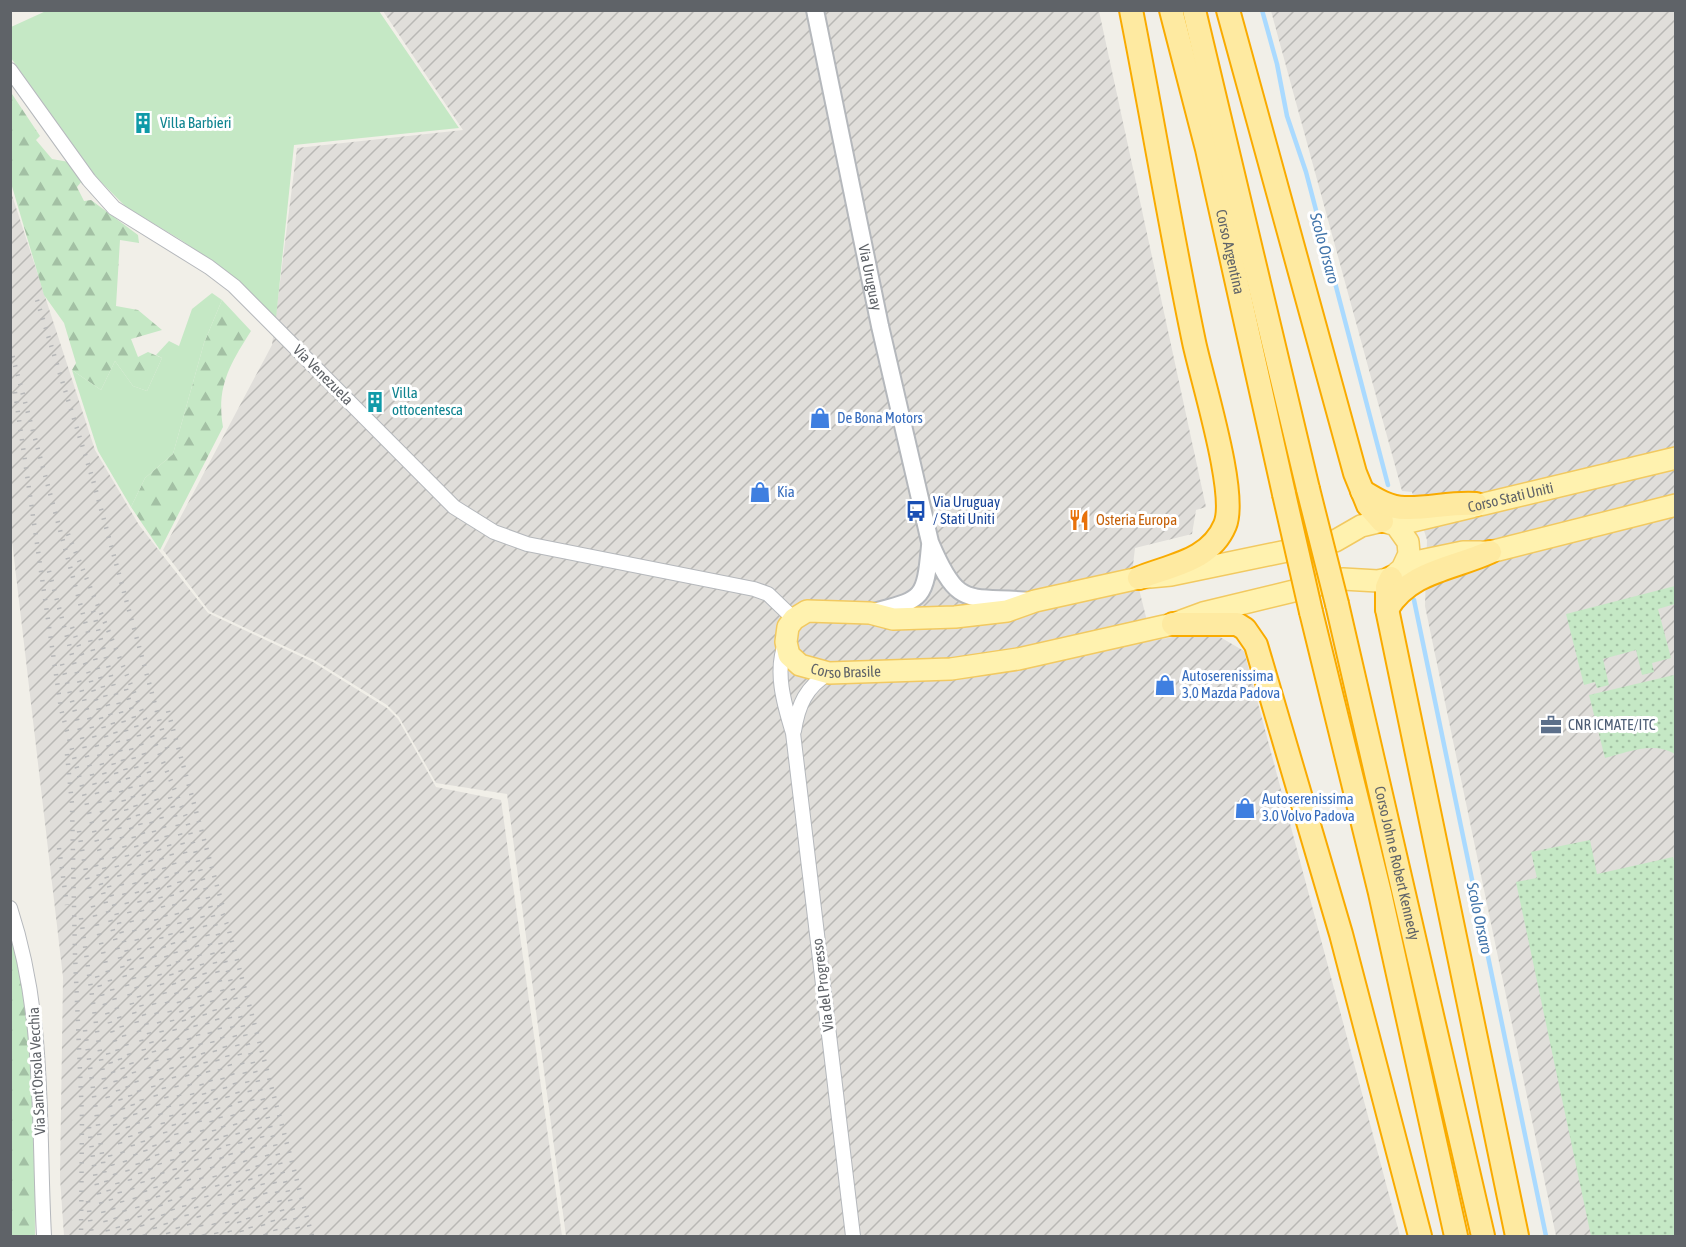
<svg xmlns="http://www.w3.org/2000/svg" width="1686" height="1247" viewBox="0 0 1686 1247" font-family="'Asap Condensed',sans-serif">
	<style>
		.industrial { fill: url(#industrial-furrows) }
		.grass { fill: url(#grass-dots) }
		.forest { fill: url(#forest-firs) }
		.garden { fill: #c5e8c5 }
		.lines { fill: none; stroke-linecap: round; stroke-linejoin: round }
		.stream { stroke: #aadaff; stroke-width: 4.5 }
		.minor-casing { stroke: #b5b8bc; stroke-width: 16 }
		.tertiary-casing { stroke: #b5b8bc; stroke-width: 20 }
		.primary-casing { stroke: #f2c960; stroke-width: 24 }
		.trunk-casing { stroke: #f9ab00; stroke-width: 26 }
		.minor { stroke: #fff; stroke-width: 14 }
		.tertiary { stroke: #fff; stroke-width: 16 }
		.primary { stroke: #fff2af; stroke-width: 21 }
		.trunk { stroke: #feeaa1; stroke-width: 22 }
		.rail { stroke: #b6b7b8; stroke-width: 4.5; stroke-dasharray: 1.5 8; stroke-linecap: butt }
		.trunk-bridge-casing { stroke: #f9ab00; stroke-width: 26; stroke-linecap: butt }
		.trunk-bridge { stroke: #feeaa1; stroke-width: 22 }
		.labels { text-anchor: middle; stroke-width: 6; stroke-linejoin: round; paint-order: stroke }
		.culture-label { font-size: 15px; fill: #0d838f; stroke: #fff; text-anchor: start }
		.street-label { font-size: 15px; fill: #5f6368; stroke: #fff }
		.shop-label { font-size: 15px; fill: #366cbe; stroke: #fff; text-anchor: start }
		.transit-label { font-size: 15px; fill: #164399; stroke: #fff; text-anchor: start }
		.food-label { font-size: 15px; fill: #c56008; stroke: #fff; text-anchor: start }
		.service-label { font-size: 15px; fill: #4e5e75; stroke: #fff; text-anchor: start }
		.water-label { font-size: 16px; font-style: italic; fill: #4174aa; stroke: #fff }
	</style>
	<defs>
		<pattern id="industrial-furrows" width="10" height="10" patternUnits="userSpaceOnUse" patternTransform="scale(1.5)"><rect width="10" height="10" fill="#e0deda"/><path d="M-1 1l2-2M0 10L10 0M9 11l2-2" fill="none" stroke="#b9b8b5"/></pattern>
		<pattern id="grass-dots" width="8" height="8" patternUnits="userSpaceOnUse" patternTransform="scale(1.5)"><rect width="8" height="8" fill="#c5e8c5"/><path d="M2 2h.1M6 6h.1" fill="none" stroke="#a3c0a4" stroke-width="1.8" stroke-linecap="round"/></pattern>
		<pattern id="forest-firs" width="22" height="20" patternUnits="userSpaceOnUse" patternTransform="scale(1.5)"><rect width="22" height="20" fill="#c5e8c5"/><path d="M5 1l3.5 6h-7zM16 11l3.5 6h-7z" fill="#a3c0a4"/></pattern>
	</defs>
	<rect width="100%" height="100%" fill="#f1efe8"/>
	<path class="industrial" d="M 383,11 L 1099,11 L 1206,507 L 1196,510 L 1192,534 L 1135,548 L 1133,565 L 1152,641 L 1208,630 L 1244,651 L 1400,1236 L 566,1236 L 507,794 L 436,783 L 399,717 L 387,705 L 314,660 L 209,611 L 163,550 L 272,345 L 297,148 L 463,130 Z
		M 1271,11 L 1675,11 L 1675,1236 L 1556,1236 L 1425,606 L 1427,540 L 1412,492 L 1402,491 Z
		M 11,192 L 95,450 L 139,525 L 208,613 L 313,662 L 387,708 L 398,719 L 436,787 L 501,800 L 562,1236 L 64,1236 L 60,1178 L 63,977 L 10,524 Z"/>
	<path class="grass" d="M 1675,586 L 1675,604 L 1658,609 L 1671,658 L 1652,663 L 1654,672 L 1642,675 L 1636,650 L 1603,659 L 1609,685 L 1597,688 L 1595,682 L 1584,685 L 1566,614 Z
		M 1674,675 L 1675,754 C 1653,741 1628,752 1605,758 L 1589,695 Z
		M 1590,840 L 1597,874 L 1673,857 L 1675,866 L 1675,1236 L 1591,1236 L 1516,882 L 1537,878 L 1531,852 Z"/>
	<path class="forest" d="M 10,91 L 40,136 L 36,140 L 52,159 L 69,162 L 82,181 L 77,187 L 84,201 L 91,200 L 138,235 L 139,243 L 120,240 L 116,306 L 138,310 L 162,330 L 131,339 L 138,357 L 148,352 L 162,358 L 147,391 L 133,386 L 115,361 L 101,390 L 72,370 L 76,363 L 64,323 L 44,295 L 11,183 Z
		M 222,300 L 251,331 C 230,364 216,387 223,427 L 160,550 L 131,507 L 145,478 L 173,454 L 204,343 Z
		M 10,931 C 42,1029 34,1135 35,1236 L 11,1236 Z"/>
	<path class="garden" d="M 46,11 L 379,11 L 459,128 L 294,145 L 276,318 L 236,279 L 181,240 L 126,207 L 97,178 L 11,58 L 11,27 Z
		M 212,293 L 222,300 L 204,343 L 173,454 L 145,478 L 131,507 L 98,451 L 72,370 L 101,390 L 115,361 L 133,386 L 147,391 L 162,358 L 156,355 L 169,341 L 179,346 L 192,309 Z"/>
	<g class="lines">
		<path class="stream" d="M 1262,10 L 1277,64 L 1287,116 L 1306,172 L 1388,485
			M 1414,600 L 1546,1236"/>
		<defs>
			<path id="minor" d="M 10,70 L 89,180 L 114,208 L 209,267 L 234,286 L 454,507 L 494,532 L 527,544 L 754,589 L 768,594 L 794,619
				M 786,642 C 774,670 784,704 793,733 L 853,1236
				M 794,731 C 798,705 806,687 829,673
				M 10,908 C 46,1018 38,1123 44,1236"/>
			<g id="tertiary">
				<path id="s1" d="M 815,10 L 880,326 L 930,542 C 959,611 967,595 1031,601"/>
				<path d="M 870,613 C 922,599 925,602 930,546"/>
			</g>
			<g id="primary">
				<path id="s2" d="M 1396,525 L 1676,458"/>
				<path id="s3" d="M 1402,569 L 1409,554 L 1408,542 L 1396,525 L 1382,521 L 1361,526 L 1335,541 L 1171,575 L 1139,578 L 1035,601 L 1007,611 L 955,617 L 893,619 L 870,613 L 807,611 L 794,619 L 788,627 L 786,642 L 789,655 L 800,665 L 829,673 L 951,669 L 1018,659 L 1173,624 L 1203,613 L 1343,579 L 1378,581 L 1391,578 L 1402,569 L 1420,561 L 1463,552 L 1490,552 L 1676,505"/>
			</g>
			<g id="trunk">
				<path d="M 1131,10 C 1153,121 1171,232 1194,342 C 1202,380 1238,494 1225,525 C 1210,561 1171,565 1139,578"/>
				<path id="s4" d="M 1171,10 L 1207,149 L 1284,494"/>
				<path d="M 1194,10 L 1308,489"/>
				<path d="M 1228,10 L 1355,473 L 1368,505 L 1382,521"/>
				<path d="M 1362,491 C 1375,499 1389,508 1405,508 C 1429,509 1451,502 1476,504"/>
				<path d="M 1391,578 L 1387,587 L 1387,609 L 1517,1236"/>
				<path id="s5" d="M 1337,604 L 1483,1236"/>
				<path d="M 1387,609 C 1410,571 1453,569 1490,552"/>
				<path d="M 1311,612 L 1380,893 L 1456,1236"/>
				<path d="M 1173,624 L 1237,624 L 1245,629 L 1256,645 L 1341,934 L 1420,1236"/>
			</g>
		</defs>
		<use href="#minor" class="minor-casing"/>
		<use href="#tertiary" class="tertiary-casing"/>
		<use href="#primary" class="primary-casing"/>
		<use href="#trunk" class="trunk-casing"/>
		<use href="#minor" class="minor"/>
		<use href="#tertiary" class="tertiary"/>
		<use href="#primary" class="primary"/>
		<use href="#trunk" class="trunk"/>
		<path class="rail" d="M 37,300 L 93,480 L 169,755
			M 10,347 L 253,1236
			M 15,392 L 61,709 L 204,1236
			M 68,534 L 186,817 L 300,1236
			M 49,571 L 231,1236
			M 93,611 L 266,1236
			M 72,627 L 89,674 L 243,1236
			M 62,664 L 217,1236
			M 126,689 L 277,1236
			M 168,711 L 224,911
			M 67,754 L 72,804 L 75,955 L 82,1117 L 81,1236
			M 170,797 L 289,1236
			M 79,831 C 101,968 143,1103 180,1236
			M 59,848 L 67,905
			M 96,865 L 192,1236
			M 219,905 L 228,927 L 312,1236
			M 81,918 L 105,1087 L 145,1236
			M 97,976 L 169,1236
			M 85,1030 L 105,1176 L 120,1236
			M 108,1053 L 157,1236
			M 89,1127 L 96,1181 L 109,1236
			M 110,1155 L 131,1236
			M 88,1201 L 92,1236"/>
		<defs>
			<path id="trunk-bridge" d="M 1308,489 L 1337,604
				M 1284,494 L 1311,612"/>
		</defs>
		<use href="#trunk-bridge" class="trunk-bridge-casing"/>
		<use href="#trunk-bridge" class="trunk-bridge"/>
	</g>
	<defs>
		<symbol id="building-bare" viewBox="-9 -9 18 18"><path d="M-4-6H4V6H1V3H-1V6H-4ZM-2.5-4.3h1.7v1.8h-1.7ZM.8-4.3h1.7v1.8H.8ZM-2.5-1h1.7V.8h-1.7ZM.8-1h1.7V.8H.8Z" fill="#0f9aa8" stroke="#fff" stroke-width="2.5" paint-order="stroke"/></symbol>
		<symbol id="shop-bare" viewBox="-9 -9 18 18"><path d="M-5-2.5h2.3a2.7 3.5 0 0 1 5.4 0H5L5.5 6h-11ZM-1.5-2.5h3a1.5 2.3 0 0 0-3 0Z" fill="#3f7fe0" stroke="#fff" stroke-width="2.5" paint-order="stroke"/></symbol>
		<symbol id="bus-bare" viewBox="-9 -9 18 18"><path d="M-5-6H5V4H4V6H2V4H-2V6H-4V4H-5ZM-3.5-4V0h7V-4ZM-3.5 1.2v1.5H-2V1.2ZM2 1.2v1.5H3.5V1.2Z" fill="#1a4fb4" stroke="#fff" stroke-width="2.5" paint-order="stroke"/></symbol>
		<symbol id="restaurant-bare" viewBox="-9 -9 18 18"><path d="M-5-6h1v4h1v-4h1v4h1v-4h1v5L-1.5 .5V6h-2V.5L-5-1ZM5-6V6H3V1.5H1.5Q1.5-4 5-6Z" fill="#e8710a" stroke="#fff" stroke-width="2.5" paint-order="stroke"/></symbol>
		<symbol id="office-bare" viewBox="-9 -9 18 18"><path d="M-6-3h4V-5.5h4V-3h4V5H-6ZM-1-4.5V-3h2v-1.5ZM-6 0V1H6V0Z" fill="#5c6f8a" stroke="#fff" stroke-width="2.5" paint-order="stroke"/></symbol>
	</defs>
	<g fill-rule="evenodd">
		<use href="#building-bare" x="128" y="108" width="30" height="30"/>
		<use href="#building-bare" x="360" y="387" width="30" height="30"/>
		<use href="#shop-bare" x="805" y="403" width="30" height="30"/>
		<use href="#shop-bare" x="745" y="477" width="30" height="30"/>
		<use href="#bus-bare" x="901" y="496" width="30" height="30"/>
		<use href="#restaurant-bare" x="1064" y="505" width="30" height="30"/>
		<use href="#shop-bare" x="1150" y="670" width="30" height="30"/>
		<use href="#office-bare" x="1536" y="710" width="30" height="30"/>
		<use href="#shop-bare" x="1230" y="793" width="30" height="30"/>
	</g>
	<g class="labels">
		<g class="culture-label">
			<text x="160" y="128">Villa Barbieri</text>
			<text x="392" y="398">Villa<tspan x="392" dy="17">ottocentesca</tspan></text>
		</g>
		<g class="street-label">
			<text dy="5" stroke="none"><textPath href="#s4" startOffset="249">Corso Argentina</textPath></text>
			<text dy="5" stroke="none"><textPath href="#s1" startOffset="273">Via Uruguay</textPath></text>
			<text transform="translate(323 375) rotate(45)" y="5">Via Venezuela</text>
			<text dy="5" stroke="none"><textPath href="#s2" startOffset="118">Corso Stati Uniti</textPath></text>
			<text dy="5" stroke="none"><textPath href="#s3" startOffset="768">Corso Brasile</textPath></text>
			<text dy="5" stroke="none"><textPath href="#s5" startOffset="266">Corso John e Robert Kennedy</textPath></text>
			<text transform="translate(823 985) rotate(-97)" y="5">Via del Progresso</text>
			<text transform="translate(37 1071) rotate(-93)" y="5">Via Sant'Orsola Vecchia</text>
		</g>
		<g class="shop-label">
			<text x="837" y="423">De Bona Motors</text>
			<text x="777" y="497">Kia</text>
			<text x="1182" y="681">Autoserenissima<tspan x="1182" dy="17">3.0 Mazda Padova</tspan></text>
			<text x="1262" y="804">Autoserenissima<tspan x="1262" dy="17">3.0 Volvo Padova</tspan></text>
		</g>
		<g class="transit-label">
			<text x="933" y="507">Via Uruguay<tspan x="933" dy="17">/ Stati Uniti</tspan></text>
		</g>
		<g class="food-label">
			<text x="1096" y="525">Osteria Europa</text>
		</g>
		<g class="service-label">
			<text x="1568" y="730">CNR ICMATE/ITC</text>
		</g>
		<g class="water-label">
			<text transform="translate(1325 248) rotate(75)" y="6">Scolo Orsaro</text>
			<text transform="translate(1480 918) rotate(78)" y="6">Scolo Orsaro</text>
		</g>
	</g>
	<rect width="1686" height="1247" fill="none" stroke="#5f6368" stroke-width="24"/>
</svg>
